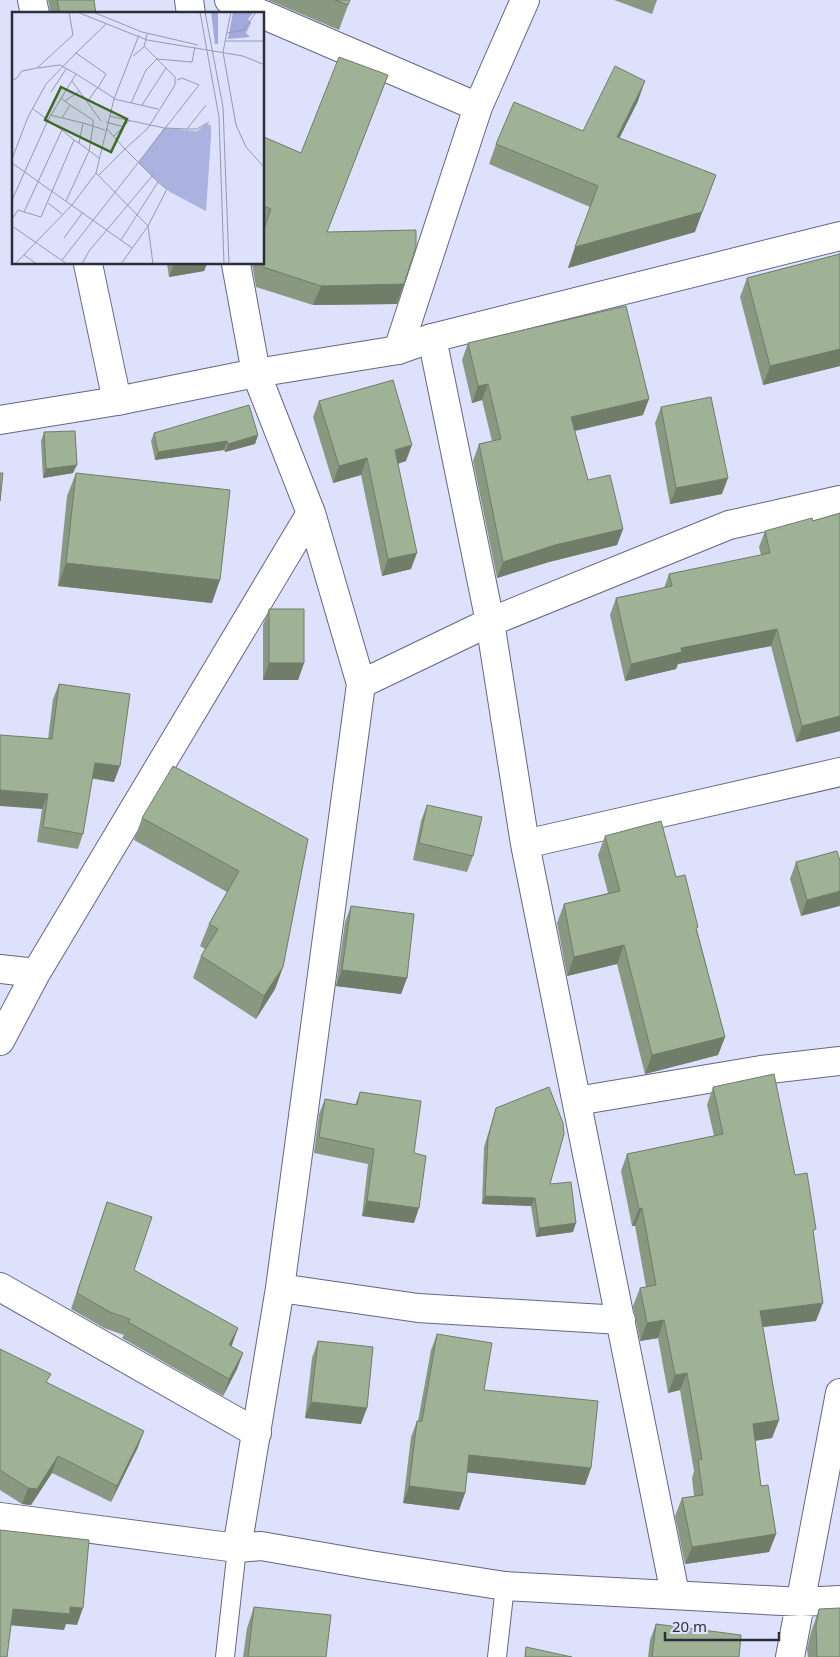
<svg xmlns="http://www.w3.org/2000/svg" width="840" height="1657" viewBox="0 0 840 1657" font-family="'Noto Sans',sans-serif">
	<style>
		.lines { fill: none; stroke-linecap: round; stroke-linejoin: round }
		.lane-casing { stroke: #636784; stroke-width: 20 }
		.street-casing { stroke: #636784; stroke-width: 30 }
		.secondary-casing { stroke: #636784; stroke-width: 30 }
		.lane { stroke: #fff; stroke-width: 18 }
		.street { stroke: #fff; stroke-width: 28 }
		.secondary { stroke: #fff; stroke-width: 28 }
		.wall { fill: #899981 }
		.shaded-wall { fill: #6f7d69 }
		.building { fill: #9fb296; stroke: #6f7d69 }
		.inset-road { fill: none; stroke: #9699ae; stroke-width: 1 }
		.view { fill: #3e6824; fill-opacity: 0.15; stroke: #3e6824; stroke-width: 2.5 }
		.inset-edge { fill: none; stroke: #2c2e3a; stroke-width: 2.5 }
	</style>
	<rect width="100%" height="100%" fill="#dde1fc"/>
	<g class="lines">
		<defs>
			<path id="lane" d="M 225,1657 L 237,1548
				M 497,1657 L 505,1586"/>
			<path id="street" d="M 32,0 L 35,14
				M 189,0 L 191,14
				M 229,0 L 261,14
				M 264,15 L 478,107
				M 88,264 L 117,401
				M 236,264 L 256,373 L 311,513 L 361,684
				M 432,338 L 490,622 L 525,844
				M 398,350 L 478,107 L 525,0
				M 0,969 L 36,973
				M 0,1041 L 36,973 L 311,513
				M 577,1101 L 761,1070 L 840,1061
				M 0,1287 L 257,1433
				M 280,1288 L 361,684 L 490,622 L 729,525 L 840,500
				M 0,1517 L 237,1548 L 261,1546 L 370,1565 L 505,1586 L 801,1602 L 840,1600
				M 237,1548 L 280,1288 L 418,1308 L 621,1320
				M 675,1594 L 525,844 L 840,772
				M 790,1657 L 840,1393"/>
			<path id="secondary" d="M 0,420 L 117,401 L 256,373 L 398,350 L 432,338 L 840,236"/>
		</defs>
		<use href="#lane" class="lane-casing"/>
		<use href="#street" class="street-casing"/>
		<use href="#secondary" class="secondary-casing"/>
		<use href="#lane" class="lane"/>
		<use href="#street" class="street"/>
		<use href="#secondary" class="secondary"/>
	</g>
	<path class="wall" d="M 48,0 L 94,0 L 96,14 L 51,14 Z
		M 268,0 L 350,0 L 339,30 Z
		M 614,0 L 657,0 L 652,14 Z
		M 388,75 L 327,232 L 397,304 L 313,305 L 256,287 L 252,264 L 264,264 L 264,137 L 301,153 Z
		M 638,101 L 619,138 L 695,232 L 568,268 L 590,207 L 489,164 L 496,144 L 583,131 Z
		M 840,252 L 840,366 L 763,385 L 740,297 L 747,278 L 839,254 Z
		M 167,264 L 207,264 L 204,271 L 169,277 Z
		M 468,343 L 643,415 L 575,431 L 588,480 L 623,529 L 617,545 L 549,562 L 497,578 L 473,461 L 479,444 L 492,441 L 482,400 L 472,403 L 462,360 Z
		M 319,401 L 406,461 L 398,464 L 411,569 L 382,576 L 361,475 L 333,483 L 313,417 Z
		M 661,407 L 722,494 L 670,504 L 655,423 Z
		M 44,432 L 73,473 L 43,478 L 41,441 Z
		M 154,433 L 258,435 L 255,444 L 225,452 L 224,450 L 155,460 L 151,441 Z
		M 76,473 L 212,603 L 58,586 L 67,496 Z
		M 840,513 L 840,731 L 796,742 L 771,646 L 678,664 L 676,669 L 625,681 L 610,615 L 616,598 L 664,588 L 669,574 L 761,555 L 759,547 L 765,531 L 813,521 Z
		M 269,609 L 304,663 L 298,680 L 263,680 L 263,625 Z
		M 59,684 L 114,782 L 92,778 L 83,834 L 78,849 L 37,842 L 42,809 L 48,739 L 53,699 Z
		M 427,805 L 473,856 L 467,872 L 413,860 L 421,821 Z
		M 142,818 L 308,839 L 283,967 L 275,989 L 256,1019 L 193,978 L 201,956 L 205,949 L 200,946 L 209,924 L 227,892 L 134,840 Z
		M 605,836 L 676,877 L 697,930 L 725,1037 L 718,1055 L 645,1074 L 617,964 L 567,976 L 557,923 L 564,904 L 608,893 L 598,855 Z
		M 837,851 L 801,916 L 790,879 L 796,862 Z
		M 351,906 L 407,978 L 401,994 L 336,986 L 345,922 Z
		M 713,1087 L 795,1175 L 814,1235 L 816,1321 L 763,1327 L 779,1420 L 772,1438 L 755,1441 L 761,1486 L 776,1534 L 769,1552 L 685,1564 L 675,1516 L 682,1498 L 694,1496 L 692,1478 L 694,1471 L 680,1390 L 668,1393 L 658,1338 L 640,1341 L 633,1306 L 640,1288 L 646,1287 L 635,1226 L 632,1226 L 621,1171 L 627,1154 L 714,1136 L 707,1105 Z
		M 360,1092 L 414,1153 L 414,1223 L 362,1216 L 368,1164 L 314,1153 L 319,1114 L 325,1099 L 355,1105 Z
		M 496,1108 L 550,1184 L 573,1232 L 536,1237 L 531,1206 L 482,1204 L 484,1147 Z
		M 107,1202 L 134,1270 L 238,1328 L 231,1346 L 243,1353 L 237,1369 L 223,1396 L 122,1338 L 124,1335 L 104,1328 L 71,1309 Z
		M 437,1334 L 484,1390 L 591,1468 L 585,1485 L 467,1472 L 465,1493 L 459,1510 L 403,1503 L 411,1437 L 417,1421 L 418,1421 L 431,1350 Z
		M 318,1341 L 361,1424 L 305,1418 L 312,1358 Z
		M 0,1349 L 138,1447 L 111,1502 L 52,1473 L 31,1505 L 22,1504 L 0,1490 Z
		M 254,1607 L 326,1657 L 243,1657 L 247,1628 Z
		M 819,1609 L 840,1657 L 808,1657 L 807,1649 L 811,1632 Z
		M 656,1624 L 739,1657 L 648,1657 L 650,1640 Z"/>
	<path class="shaded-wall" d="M 645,81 L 638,101 L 610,157 L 617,137 Z
		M 716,175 L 695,232 L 568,268 L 575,247 Z
		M 174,264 L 207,264 L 204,271 L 169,277 Z
		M 404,284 L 397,304 L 313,305 L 321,286 Z
		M 840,349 L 840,366 L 763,385 L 770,366 Z
		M 488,384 L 482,400 L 472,403 L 478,386 Z
		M 649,399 L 643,415 L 565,433 L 571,417 Z
		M 258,435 L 255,444 L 225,452 L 228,444 Z
		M 227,441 L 224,450 L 155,460 L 158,452 Z
		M 412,445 L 406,461 L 389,466 L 395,450 Z
		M 367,458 L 361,475 L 333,483 L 339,466 Z
		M 77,465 L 73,473 L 43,478 L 46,469 Z
		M 728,478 L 722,494 L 670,504 L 676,488 Z
		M 623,529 L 617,545 L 549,562 L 497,578 L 503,562 L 555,545 Z
		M 417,553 L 411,569 L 382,576 L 388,559 Z
		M 66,563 L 220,580 L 212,603 L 58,586 Z
		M 777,629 L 771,646 L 678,664 L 676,669 L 625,681 L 631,664 L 681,648 Z
		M 269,663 L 304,663 L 298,680 L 263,680 Z
		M 840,716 L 840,731 L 796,742 L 802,726 Z
		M 95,763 L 120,766 L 114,782 L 89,778 Z
		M 0,790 L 48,794 L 42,809 L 0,806 Z
		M 840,891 L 840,906 L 801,916 L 807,900 Z
		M 624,945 L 617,964 L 567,976 L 574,957 Z
		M 283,967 L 275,989 L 256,1019 L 264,996 Z
		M 342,970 L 407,978 L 401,994 L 336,986 Z
		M 725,1037 L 718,1055 L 645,1074 L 652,1055 Z
		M 485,1196 L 535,1198 L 531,1206 L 482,1204 Z
		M 367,1201 L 419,1208 L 414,1223 L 362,1216 Z
		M 642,1208 L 635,1226 L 632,1226 L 639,1209 Z
		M 576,1223 L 573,1232 L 536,1237 L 539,1228 Z
		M 823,1303 L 816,1321 L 753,1328 L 760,1311 Z
		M 664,1320 L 658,1338 L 640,1341 L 647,1323 Z
		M 238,1328 L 232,1345 L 223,1361 L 229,1345 Z
		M 243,1353 L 237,1369 L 223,1396 L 229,1379 Z
		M 687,1373 L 680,1390 L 668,1393 L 675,1375 Z
		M 311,1402 L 367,1408 L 361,1424 L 305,1418 Z
		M 779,1420 L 772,1438 L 747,1442 L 753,1424 Z
		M 144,1431 L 138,1447 L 111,1502 L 117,1486 Z
		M 469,1455 L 591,1468 L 585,1485 L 463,1472 Z
		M 58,1456 L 52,1473 L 31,1505 L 22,1504 L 28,1488 Z
		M 409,1486 L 465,1493 L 459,1510 L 403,1503 Z
		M 776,1534 L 769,1552 L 685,1564 L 692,1547 Z
		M 70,1607 L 83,1608 L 77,1625 L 66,1624 L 64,1630 L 7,1625 L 13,1609 Z"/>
	<path class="building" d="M 57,0 L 94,0 L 96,14 L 60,14 Z
		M 335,0 L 350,0 L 348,5 Z
		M 339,57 L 388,75 L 327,232 L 416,230 L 416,247 L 404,284 L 321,286 L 263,267 L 263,264 L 264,264 L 264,229 L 271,209 L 264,206 L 264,137 L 301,153 Z
		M 615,66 L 645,81 L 617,137 L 716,175 L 702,212 L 575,247 L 598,186 L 496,144 L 514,102 L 583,131 Z
		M 840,254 L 840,349 L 770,366 L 747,278 Z
		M 626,306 L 649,399 L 571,417 L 588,480 L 610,475 L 623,529 L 555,545 L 503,562 L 479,444 L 501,439 L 488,384 L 478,386 L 468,343 Z
		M 393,380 L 412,445 L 395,450 L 417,553 L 388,559 L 367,458 L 339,466 L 319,401 Z
		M 711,397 L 728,478 L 676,488 L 661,407 Z
		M 249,405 L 258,435 L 228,444 L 227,441 L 158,452 L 154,433 Z
		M 75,431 L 77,465 L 46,469 L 44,432 Z
		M 0,473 L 3,473 L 0,501 Z
		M 76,473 L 230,490 L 220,580 L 66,563 Z
		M 840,513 L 840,716 L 802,726 L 777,629 L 681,648 L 682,652 L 631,664 L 616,598 L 672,586 L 669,574 L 770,553 L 765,531 L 812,518 L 813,521 Z
		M 269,609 L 304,609 L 304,663 L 269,663 Z
		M 59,684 L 130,694 L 120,766 L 95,763 L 83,834 L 43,827 L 48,794 L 0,790 L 0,735 L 52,739 Z
		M 173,766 L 308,839 L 283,967 L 264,996 L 201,956 L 218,929 L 209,924 L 239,871 L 142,818 Z
		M 427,805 L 482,817 L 473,856 L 419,843 Z
		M 661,821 L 676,877 L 685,875 L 698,927 L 696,928 L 725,1037 L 652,1055 L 624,945 L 574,957 L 564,904 L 620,891 L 605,836 Z
		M 837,851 L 840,861 L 840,891 L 807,900 L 796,862 Z
		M 351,906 L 414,914 L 407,978 L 342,970 Z
		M 774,1074 L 795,1175 L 807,1173 L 816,1229 L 813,1230 L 823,1303 L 760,1311 L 779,1420 L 753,1424 L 761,1486 L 768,1485 L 776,1534 L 692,1547 L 682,1498 L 703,1495 L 698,1460 L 702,1459 L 687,1373 L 675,1375 L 664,1320 L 647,1323 L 640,1288 L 656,1285 L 642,1208 L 639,1209 L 627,1154 L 723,1134 L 713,1087 Z
		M 549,1087 L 563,1123 L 564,1134 L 550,1184 L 571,1182 L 576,1223 L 539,1228 L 535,1198 L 485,1196 L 488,1138 L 496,1108 Z
		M 360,1092 L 421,1101 L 414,1153 L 426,1156 L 419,1208 L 367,1201 L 374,1149 L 319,1137 L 325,1099 L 357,1105 Z
		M 107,1202 L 152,1217 L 134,1270 L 238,1328 L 229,1345 L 243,1353 L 229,1379 L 128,1322 L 130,1319 L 110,1312 L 77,1293 Z
		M 437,1334 L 492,1343 L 484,1390 L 598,1401 L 591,1468 L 469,1455 L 465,1493 L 409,1486 L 417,1421 L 422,1421 Z
		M 318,1341 L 373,1347 L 367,1408 L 311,1402 Z
		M 0,1349 L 51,1374 L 46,1382 L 144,1431 L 117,1486 L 58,1456 L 37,1489 L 28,1488 L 0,1470 Z
		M 0,1530 L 89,1540 L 83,1608 L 70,1607 L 70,1614 L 13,1609 L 7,1657 L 0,1657 Z
		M 254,1607 L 331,1615 L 326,1657 L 248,1657 Z
		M 840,1608 L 840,1657 L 817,1657 L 816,1626 L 819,1609 Z
		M 656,1624 L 741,1635 L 739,1657 L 652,1657 Z
		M 526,1647 L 572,1657 L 525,1657 Z"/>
	<g transform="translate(12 12)">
		<rect width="252" height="252" fill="#dde1fc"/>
		<path d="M 194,112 L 199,113 L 199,125 L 194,199 L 158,180 L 126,151 L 152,116 L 185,119 Z" fill="#abb2df"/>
		<path d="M 199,0 L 206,0 L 206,32 L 203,32 ZM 221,0 L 242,0 L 236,7 L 239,11 L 234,21 L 238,25 L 216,27 Z" fill="#a2a9dc"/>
		<path class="inset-road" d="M 65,0 L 135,28 L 231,44M 81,0 L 130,20 L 186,33M 188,0 L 207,105 L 212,252M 193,0 L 211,95 L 217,252M 219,0 L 211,40 L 224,113 L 234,135 L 253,156M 215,21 L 232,18 L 244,0M 213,29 L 253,29M 121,44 L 132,35 L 135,22M 231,44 L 253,53M 26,56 L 48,53 L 64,62M 0,67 L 4,67 L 10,59 L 25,56 L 61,23 L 57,0M 60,69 L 89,109M 86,76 L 94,62 L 64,41 L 94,12M 39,80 L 54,57M 49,86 L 58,93 L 50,106M 102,87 L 146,97M 53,89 L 68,79M 76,89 L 85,76M 119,91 L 134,58 L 145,47 L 180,50 L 183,35M 130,93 L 154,56M 97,104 L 152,116 L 175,117 L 194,93M 94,110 L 112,115M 71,111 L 93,118M 94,116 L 113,137 L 136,116 L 163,73 L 163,65 L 133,35M 175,117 L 185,117 L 197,110M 50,118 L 62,128M 102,124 L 117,109M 67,131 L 87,146M 0,147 L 16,105 L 34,72 L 64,41M 0,151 L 120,236M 84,161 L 136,214 L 141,252M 86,164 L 113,137 L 146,170M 0,188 L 36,108 L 64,62 L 102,86M 54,189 L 77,139 L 81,114 L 81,108 L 58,93M 36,191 L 50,202M 12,200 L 29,205 L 62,128 L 67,131 L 71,111 L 38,103M 0,207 L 6,198 L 12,200 L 50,118 L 21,97M 0,214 L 55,252M 52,226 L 71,200M 109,228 L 146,170 L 152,175 L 155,177 L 136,214 L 109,252M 12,243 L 25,252M 50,248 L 187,73 L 170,66 L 165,68M 3,252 L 60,193 L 84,161 L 102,87 L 127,23M 70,252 L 77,239 L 141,163"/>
		<path class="view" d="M 49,75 L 115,107 L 99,140 L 33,108 Z"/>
		<rect width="252" height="252" class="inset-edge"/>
	</g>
	<path d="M665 1632v8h114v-8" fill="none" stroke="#2c2e3a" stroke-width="2.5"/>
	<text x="672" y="1632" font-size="15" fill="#2c2e3a" stroke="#dde1fc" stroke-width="4" paint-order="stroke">20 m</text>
</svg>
